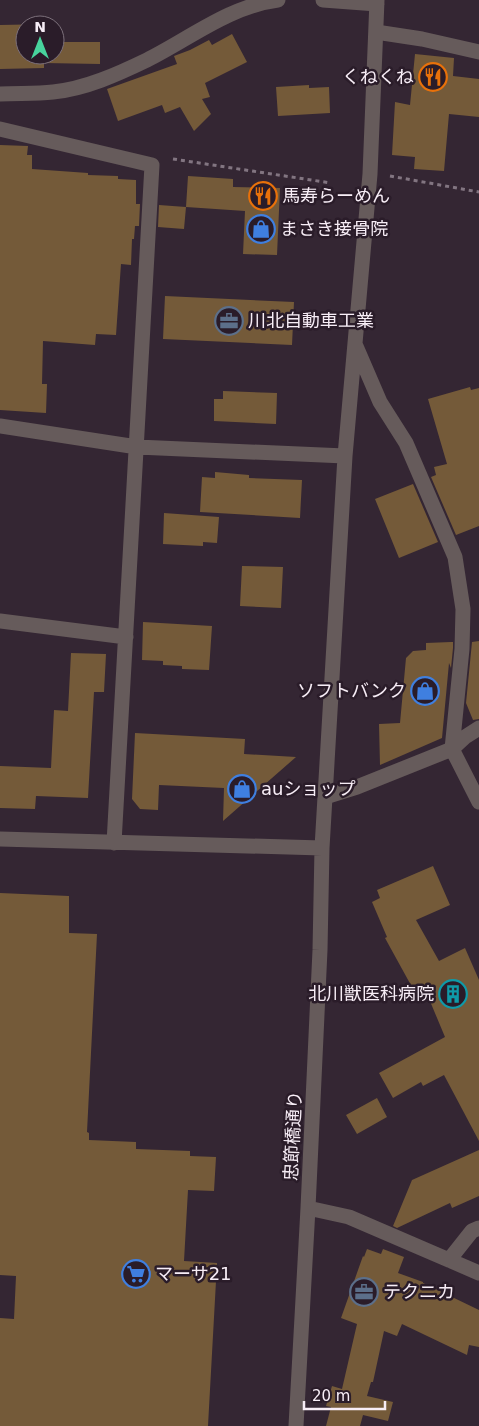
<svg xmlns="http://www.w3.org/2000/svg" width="479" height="1426" viewBox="0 0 479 1426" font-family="'DejaVu Sans','Noto Sans JP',sans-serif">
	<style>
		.building { fill: #745a39 }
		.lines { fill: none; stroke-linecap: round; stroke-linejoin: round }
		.path { stroke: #827581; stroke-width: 3; stroke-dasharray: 4 4; stroke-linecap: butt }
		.minor { stroke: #665b5b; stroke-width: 15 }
		.labels { text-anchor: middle; stroke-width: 5; stroke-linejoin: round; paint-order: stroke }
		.poi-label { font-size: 18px; fill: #f7edf6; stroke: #2a1c29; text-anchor: start }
		.street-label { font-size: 18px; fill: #f7edf6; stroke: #2a1c29 }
	</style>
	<rect width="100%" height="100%" fill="#342633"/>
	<path class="building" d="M 50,24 L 50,25 L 25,25 L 25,55 L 55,55 L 55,42 L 100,42 L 100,64 L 44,63 L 44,68 L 0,69 L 0,25 Z
		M 232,34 L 247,62 L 205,83 L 210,97 L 202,99 L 211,114 L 194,131 L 180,107 L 165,113 L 162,105 L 118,121 L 107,89 L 177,64 L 174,56 L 190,50 L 209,40 L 212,45 Z
		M 415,54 L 454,58 L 453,76 L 479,79 L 479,117 L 449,114 L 444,171 L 414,169 L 415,157 L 392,155 L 395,102 L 410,105 Z
		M 309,85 L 309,88 L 329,87 L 330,113 L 278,116 L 276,87 Z
		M 0,145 L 28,146 L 27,155 L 32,155 L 32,169 L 88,173 L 88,175 L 118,176 L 118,179 L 136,180 L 136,204 L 140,204 L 139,226 L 135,226 L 134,239 L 132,239 L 131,265 L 121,264 L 116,335 L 96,334 L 95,345 L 43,341 L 42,384 L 47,384 L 46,413 L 0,410 Z
		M 188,176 L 233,179 L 233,187 L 280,188 L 277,255 L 243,254 L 245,211 L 186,207 Z
		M 159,205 L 186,207 L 184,229 L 158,227 Z
		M 165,296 L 294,302 L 292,345 L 163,339 Z
		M 470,387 L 471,390 L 479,388 L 479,526 L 456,535 L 431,477 L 436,475 L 434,467 L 447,464 L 428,399 Z
		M 223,391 L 277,393 L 276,424 L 214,421 L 214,399 L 223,399 Z
		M 215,472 L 249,475 L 249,478 L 302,480 L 300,518 L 200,512 L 202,477 L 215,478 Z
		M 413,484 L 438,542 L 399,558 L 375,499 Z
		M 164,513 L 219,517 L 217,543 L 203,542 L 203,546 L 163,544 Z
		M 242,566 L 283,567 L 281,608 L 240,606 Z
		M 143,622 L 212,626 L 209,670 L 182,669 L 182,666 L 163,665 L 163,661 L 142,660 Z
		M 479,641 L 479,719 L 473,720 L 466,703 L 472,642 Z
		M 451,642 L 453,642 L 453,648 L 451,668 L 449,663 L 442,738 L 380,765 L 379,724 L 400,723 L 406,658 L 413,651 L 426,650 L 426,643 Z
		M 71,653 L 106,654 L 104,692 L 94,692 L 88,798 L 36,796 L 35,809 L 0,808 L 0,766 L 51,768 L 54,710 L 68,711 Z
		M 135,733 L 245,739 L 244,754 L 296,757 L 223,821 L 224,788 L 159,785 L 158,810 L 140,809 L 132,799 Z
		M 433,866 L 450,905 L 416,920 L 439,961 L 465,948 L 479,980 L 479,1141 L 444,1075 L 423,1086 L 421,1082 L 393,1098 L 379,1073 L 445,1037 L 427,994 L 418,998 L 385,938 L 387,937 L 372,902 L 380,898 L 377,890 Z
		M 0,893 L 69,896 L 69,933 L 97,934 L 87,1132 L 89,1133 L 89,1140 L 136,1142 L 136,1149 L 190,1151 L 190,1156 L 216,1157 L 214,1191 L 188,1190 L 184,1261 L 217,1263 L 208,1426 L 0,1426 L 0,1318 L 14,1319 L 16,1276 L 0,1275 Z
		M 377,1098 L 387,1117 L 357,1134 L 346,1115 Z
		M 479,1150 L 479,1196 L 452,1208 L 450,1203 L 397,1228 L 393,1226 L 412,1180 Z
		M 367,1249 L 381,1254 L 383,1249 L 404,1257 L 398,1273 L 423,1282 L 423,1283 L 479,1310 L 479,1347 L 469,1345 L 467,1355 L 402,1324 L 397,1336 L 384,1331 L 373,1382 L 371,1382 L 367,1396 L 393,1402 L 388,1421 L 363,1415 L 360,1426 L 326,1426 L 331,1407 L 326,1406 L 332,1386 L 342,1389 L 357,1324 L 341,1318 L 363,1256 L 364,1257 Z"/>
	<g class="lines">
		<path class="path" d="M 173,159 L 331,183
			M 390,176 L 479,192"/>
		<path class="minor" d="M 323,0 L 377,4
			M 376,32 L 422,39 L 479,52
			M 0,94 C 18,93 36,94 53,92 C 85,89 118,74 147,60 C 189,39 230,6 278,0
			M 0,129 L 152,165 L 114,843
			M 355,344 L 380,402 L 406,443 L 455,557 L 463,609 L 462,649 L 452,749 L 479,802
			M 0,426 L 137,447 L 345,456
			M 0,621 L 126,637
			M 325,797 L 357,787 L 452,749 L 465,737 L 479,728
			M 0,839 L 322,848
			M 308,1208 L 349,1217 L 479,1273
			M 449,1260 L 472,1231 L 479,1228
			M 296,1426 L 308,1208 L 320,950 L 322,848 L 345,456 L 370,174 L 377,0"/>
	</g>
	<defs>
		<symbol id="restaurant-ring" viewBox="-11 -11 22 22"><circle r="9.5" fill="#2a1c29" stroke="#e8710a" stroke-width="1.5"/><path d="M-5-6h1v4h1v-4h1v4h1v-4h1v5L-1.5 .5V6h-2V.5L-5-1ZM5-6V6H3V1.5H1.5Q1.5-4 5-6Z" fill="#e8710a"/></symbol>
		<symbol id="shop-ring" viewBox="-11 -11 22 22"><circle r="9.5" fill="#2a1c29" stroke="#3f7fe0" stroke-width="1.5"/><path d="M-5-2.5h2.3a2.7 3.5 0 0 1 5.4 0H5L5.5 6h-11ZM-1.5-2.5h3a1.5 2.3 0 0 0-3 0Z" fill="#3f7fe0"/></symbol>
		<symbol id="office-ring" viewBox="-11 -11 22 22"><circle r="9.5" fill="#2a1c29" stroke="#5c6f8a" stroke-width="1.5"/><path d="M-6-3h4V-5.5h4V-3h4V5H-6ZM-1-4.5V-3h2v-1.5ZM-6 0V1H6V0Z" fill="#5c6f8a"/></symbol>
		<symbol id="building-ring" viewBox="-11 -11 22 22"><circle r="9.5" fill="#2a1c29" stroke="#0f9aa8" stroke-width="1.5"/><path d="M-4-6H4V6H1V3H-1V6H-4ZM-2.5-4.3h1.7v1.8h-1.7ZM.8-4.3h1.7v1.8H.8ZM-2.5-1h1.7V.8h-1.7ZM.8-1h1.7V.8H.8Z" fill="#0f9aa8"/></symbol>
		<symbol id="supermarket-ring" viewBox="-11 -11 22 22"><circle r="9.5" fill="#2a1c29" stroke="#3f7fe0" stroke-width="1.5"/><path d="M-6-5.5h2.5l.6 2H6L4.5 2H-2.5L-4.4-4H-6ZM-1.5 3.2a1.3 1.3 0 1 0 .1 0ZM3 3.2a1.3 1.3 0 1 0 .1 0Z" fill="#3f7fe0"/></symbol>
	</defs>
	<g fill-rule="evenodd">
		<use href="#restaurant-ring" x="417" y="61" width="32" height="32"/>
		<use href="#restaurant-ring" x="247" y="180" width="32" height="32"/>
		<use href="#shop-ring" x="245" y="213" width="32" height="32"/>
		<use href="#office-ring" x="213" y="305" width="32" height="32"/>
		<use href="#shop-ring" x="409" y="675" width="32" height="32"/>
		<use href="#shop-ring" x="226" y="773" width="32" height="32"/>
		<use href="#building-ring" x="437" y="978" width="32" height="32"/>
		<use href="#supermarket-ring" x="120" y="1258" width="32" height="32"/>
		<use href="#office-ring" x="348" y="1276" width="32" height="32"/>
	</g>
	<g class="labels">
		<g class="poi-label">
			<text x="414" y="83" text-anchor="end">くねくね</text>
			<text x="282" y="202">馬寿らーめん</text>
			<text x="280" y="235">まさき接骨院</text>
			<text x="248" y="327">川北自動車工業</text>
			<text x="406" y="697" text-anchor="end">ソフトバンク</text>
			<text x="261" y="795">auショップ</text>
			<text x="434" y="1000" text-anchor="end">北川獣医科病院</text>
			<text x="155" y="1280">マーサ21</text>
			<text x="383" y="1298">テクニカ</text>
		</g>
		<g class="street-label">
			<text transform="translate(293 1136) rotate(-87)" y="6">忠節橋通り</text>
		</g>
	</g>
	<g transform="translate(40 40)"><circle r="24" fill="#2a1c29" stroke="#7c707b"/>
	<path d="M0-4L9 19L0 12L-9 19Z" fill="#48d49d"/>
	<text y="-8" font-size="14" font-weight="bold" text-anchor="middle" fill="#f7edf6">N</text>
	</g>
	<path d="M304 1401v8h81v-8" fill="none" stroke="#f7edf6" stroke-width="2.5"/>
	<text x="312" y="1401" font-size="15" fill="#f7edf6" stroke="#2a1c29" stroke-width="4" paint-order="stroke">20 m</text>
</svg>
